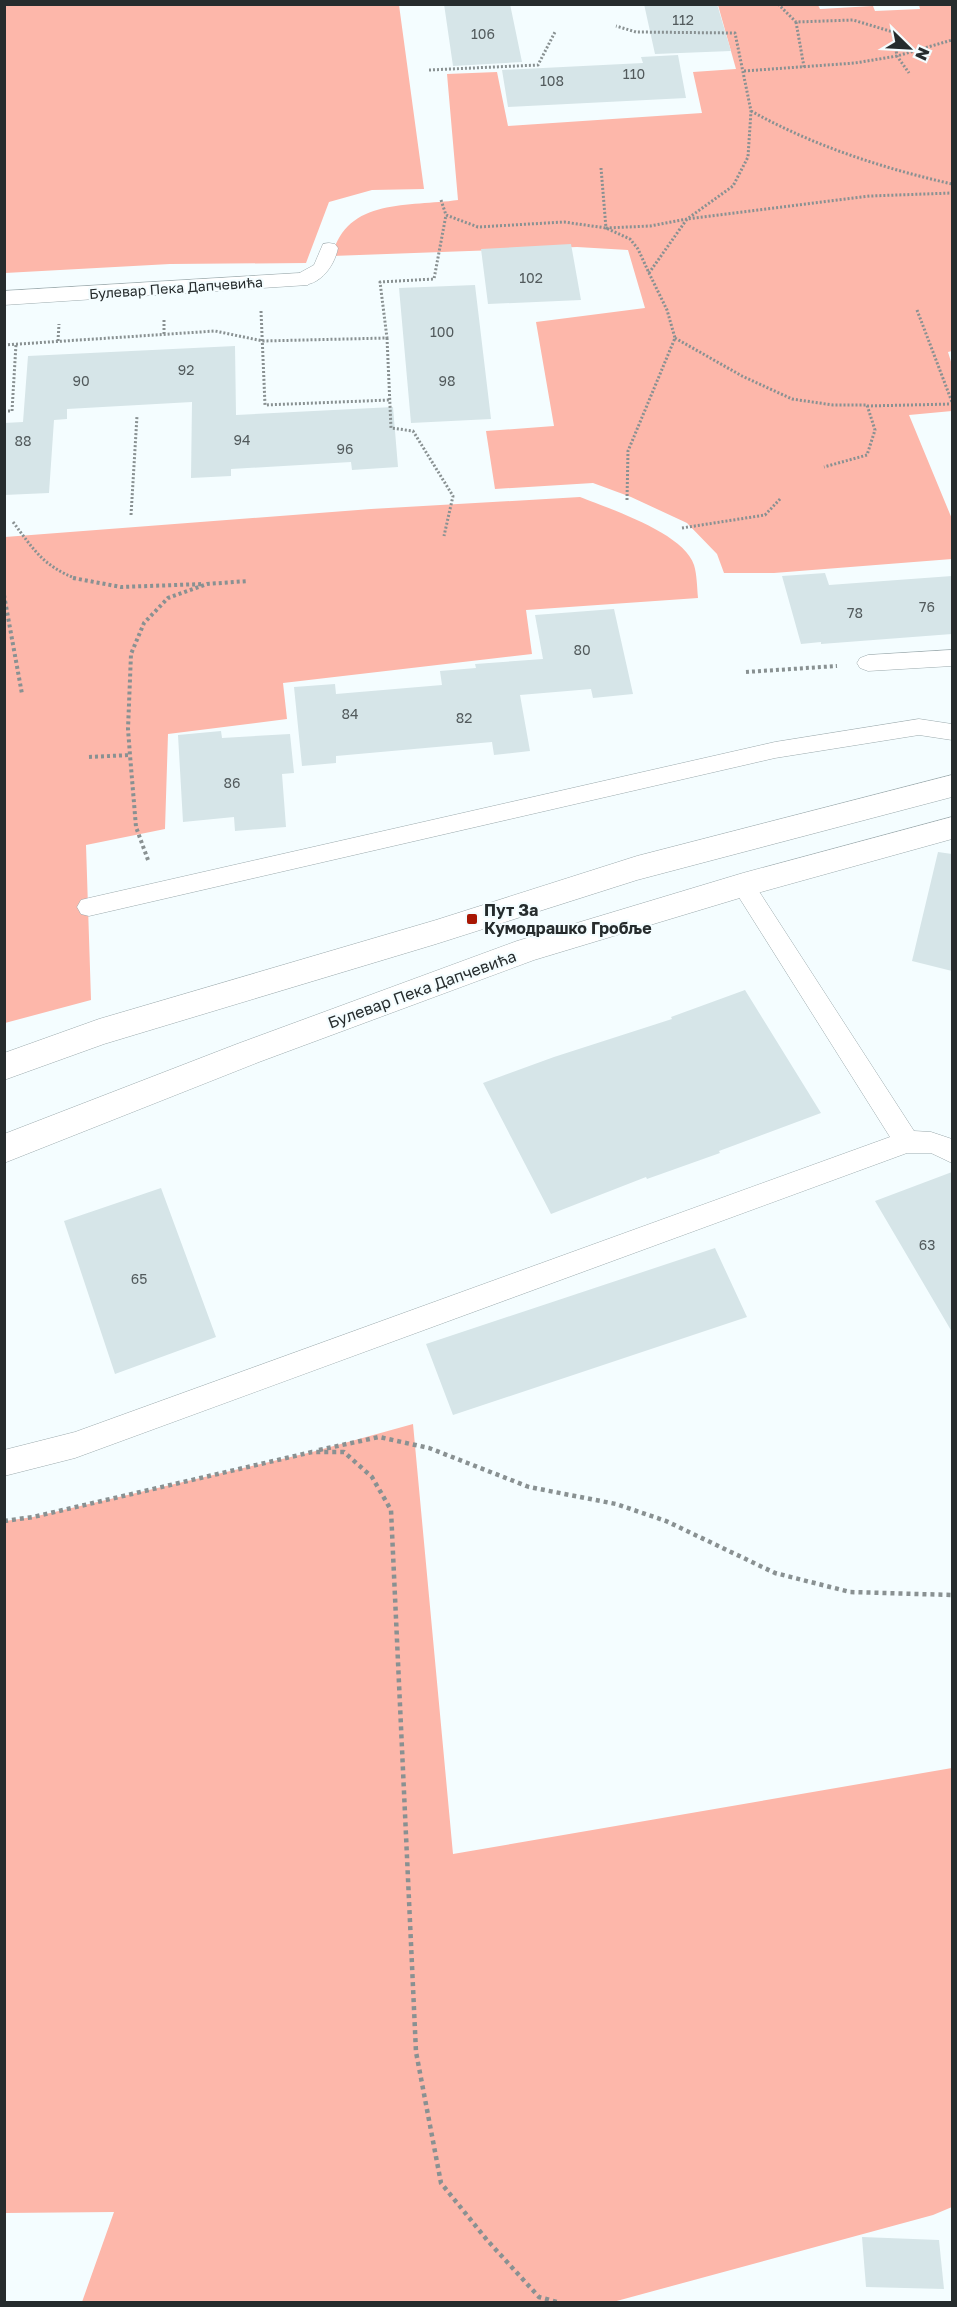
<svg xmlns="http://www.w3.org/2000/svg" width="957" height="2307" viewBox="0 0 957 2307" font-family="'Golos Text',sans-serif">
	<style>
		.green { fill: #fdb7aa }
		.building { fill: #d6e5e8 }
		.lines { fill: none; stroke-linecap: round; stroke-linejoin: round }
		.lane-casing { stroke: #9caaad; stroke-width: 1 }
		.street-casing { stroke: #9caaad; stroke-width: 1 }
		.secondary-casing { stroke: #9caaad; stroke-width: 1 }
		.path-far2 { stroke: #899192; stroke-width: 3; stroke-dasharray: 2 2; stroke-linecap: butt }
		.path-far1 { stroke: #899192; stroke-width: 4; stroke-dasharray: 3 3; stroke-linecap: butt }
		.path { stroke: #899192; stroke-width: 4.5; stroke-dasharray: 4 4; stroke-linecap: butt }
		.lane { fill: #fff; fill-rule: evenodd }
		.street { fill: #fff; fill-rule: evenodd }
		.secondary { fill: #fff; fill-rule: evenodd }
		.poi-dot { fill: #a81704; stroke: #f4fdff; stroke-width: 2 }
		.labels { text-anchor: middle; stroke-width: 4.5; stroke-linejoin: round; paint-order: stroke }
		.number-label { font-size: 14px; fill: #525a5c }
		.far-street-label { font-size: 14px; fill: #262c2d; stroke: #f4fdff }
		.poi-label { font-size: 16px; font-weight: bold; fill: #262c2d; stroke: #f4fdff; text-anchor: start }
		.street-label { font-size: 16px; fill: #262c2d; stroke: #f4fdff }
	</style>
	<rect width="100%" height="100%" fill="#f4fdff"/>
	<path class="green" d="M 5,4 L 399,5 L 424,189 L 372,190 L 329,202 L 306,263 L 170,264 L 5,273 Z
		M 718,5 L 818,5 L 820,9 L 873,6 L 875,11 L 920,9 L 919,5 L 952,5 L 952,351 L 948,352 L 952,365 L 952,411 L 909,415 L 952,519 L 952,559 L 774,573 L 724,573 L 717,554 L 687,523 L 631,497 L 593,483 L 495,489 L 486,431 L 554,426 L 536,322 L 645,308 L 628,250 L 577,247 L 332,256 C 347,197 409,207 458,200 L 447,74 L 497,72 L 508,126 L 702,113 L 693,72 L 736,69 Z
		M 580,497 C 610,509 684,533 694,565 C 697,575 697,587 698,598 L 526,610 L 532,654 L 283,683 L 287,719 L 168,734 L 165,829 L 86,845 L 91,1000 L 5,1023 L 5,537 L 371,509 Z
		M 413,1424 L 453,1854 L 952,1768 L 952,2207 L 933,2215 L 613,2302 L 82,2302 L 114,2212 L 5,2213 L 5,1521 L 33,1517 L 312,1452 Z"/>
	<path class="building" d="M 444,4 L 510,4 L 522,62 L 453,66 Z
		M 644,4 L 717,4 L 731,51 L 655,54 Z
		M 678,55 L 686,98 L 508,107 L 502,70 L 643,63 L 641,57 Z
		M 571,244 L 581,300 L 488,304 L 481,249 Z
		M 475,285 L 491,419 L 411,423 L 399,288 Z
		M 235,346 L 236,415 L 393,407 L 398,467 L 352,470 L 351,462 L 231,469 L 231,476 L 191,478 L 192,402 L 67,409 L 67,419 L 54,420 L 49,493 L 4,495 L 4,423 L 23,422 L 28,356 Z
		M 825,573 L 829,585 L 952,576 L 952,634 L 821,644 L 821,642 L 801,644 L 782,576 Z
		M 614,609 L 633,694 L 593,698 L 591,689 L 520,695 L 530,751 L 494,755 L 492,742 L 336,756 L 336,763 L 302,766 L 294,687 L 335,684 L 336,694 L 442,685 L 440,671 L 476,668 L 475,664 L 543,659 L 535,615 Z
		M 221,731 L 222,738 L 290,734 L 294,773 L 282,774 L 286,827 L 235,831 L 234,817 L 183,822 L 178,735 Z
		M 938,852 L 952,854 L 952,971 L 912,961 Z
		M 745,990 L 821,1113 L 719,1151 L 720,1153 L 647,1179 L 646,1177 L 551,1214 L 483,1083 L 554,1057 L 672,1019 L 671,1017 Z
		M 952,1172 L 952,1332 L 875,1201 Z
		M 161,1188 L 216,1337 L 115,1374 L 64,1221 Z
		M 715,1248 L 747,1317 L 453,1415 L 426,1344 Z
		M 862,2237 L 939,2240 L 944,2289 L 866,2287 Z"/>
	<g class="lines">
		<defs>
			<path id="lane" d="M 329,243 L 335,244 L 338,248 C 334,268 317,290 294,284 L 291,280 L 294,276 L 314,265 L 323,244 Z
				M 952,650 L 952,666 L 868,671 L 860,668 L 857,663 L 860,658 L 868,655 Z
				M 919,719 L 952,724 L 952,740 L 919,735 L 775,758 L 89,916 L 81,914 L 77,907 L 81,900 L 89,898 L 775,742 Z
				M 743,876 L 751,879 L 914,1131 L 931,1132 L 952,1139 L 952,1163 L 931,1153 L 907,1153 L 75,1458 L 4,1476 L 4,1450 L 75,1432 L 890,1137 L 735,891 L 731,885 L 735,879 Z"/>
			<path id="street" d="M 300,273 L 308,275 L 312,280 L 308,285 L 4,305 L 4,291 Z"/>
			<path id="secondary" d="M 952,775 L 952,797 L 637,880 L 436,944 L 104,1044 L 4,1080 L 4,1053 L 99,1019 L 436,920 L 637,856 Z
				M 952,817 L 952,839 L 743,897 L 534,960 L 259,1062 L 4,1163 L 4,1134 L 237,1044 L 517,941 L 743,873 Z"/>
		</defs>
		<use href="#lane" class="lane-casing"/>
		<use href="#street" class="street-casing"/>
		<use href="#secondary" class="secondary-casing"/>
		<path class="path-far2" d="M 778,4 L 796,22 L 853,20 L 893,32 L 897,56 L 909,73
			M 796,22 L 804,67
			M 429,70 L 538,65 L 555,32
			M 744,71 L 855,63 L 897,56 L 952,40
			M 751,111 C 814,146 882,168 952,184
			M 601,168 L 606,228 L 650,226 L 687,219 L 733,186 L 748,157 L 751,111 L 735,33 L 636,32 L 616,26
			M 441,200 L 446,215 L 478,227 L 564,222 L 606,228 L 630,239 L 638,249 L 649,273 L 687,219 L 870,196 L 952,193
			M 917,310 L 952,402
			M 261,311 L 265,405 L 389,400
			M 164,320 L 164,334
			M 387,338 L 391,428 L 413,431 L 453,496 L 444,536
			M 675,338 L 742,376 L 792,399 L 833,405 L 867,405 L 875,430 L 867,455 L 824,467
			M 58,341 L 59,324
			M 4,345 L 215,331 L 263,341 L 387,338 L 380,282 L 434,279 L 446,215
			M 867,406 L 952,404
			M 4,411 L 12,411 L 16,344
			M 627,500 L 628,451 L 675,338 L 667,310 L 649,273
			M 131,515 L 137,416
			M 13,522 C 34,550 43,566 77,579
			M 682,528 L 765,515 L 781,498"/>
		<path class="path-far1" d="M 73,578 L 121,587 L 203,584
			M 4,595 L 22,694
			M 746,672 L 837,666
			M 89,757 L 130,755
			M 148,860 L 136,827 L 130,755 L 128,729 L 131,654 L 144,623 L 168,598 L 207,584 L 248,581"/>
		<path class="path" d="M 319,1450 L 379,1437 L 429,1448 L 529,1487 L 616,1504 L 666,1521 L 775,1573 L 850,1592 L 952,1595
			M 4,1521 L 33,1517 L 312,1452 L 344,1452 L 372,1477 L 391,1510 L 416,2052 L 441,2183 L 487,2240 L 539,2297 L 557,2302"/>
		<use href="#lane" class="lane"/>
		<use href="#street" class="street"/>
		<use href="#secondary" class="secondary"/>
	</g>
	<rect class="poi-dot" x="466" y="913" width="12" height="12" rx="3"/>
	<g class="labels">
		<g class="number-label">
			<text x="683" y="25">112</text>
			<text x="483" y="39">106</text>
			<text x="634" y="79">110</text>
			<text x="552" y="86">108</text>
			<text x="531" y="283">102</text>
			<text x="442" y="337">100</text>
			<text x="186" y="375">92</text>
			<text x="81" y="386">90</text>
			<text x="447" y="386">98</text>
			<text x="242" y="445">94</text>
			<text x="23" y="446">88</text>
			<text x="345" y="454">96</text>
			<text x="927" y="612">76</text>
			<text x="855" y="618">78</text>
			<text x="582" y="655">80</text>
			<text x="350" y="719">84</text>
			<text x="464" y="723">82</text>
			<text x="232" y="788">86</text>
			<text x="927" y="1250">63</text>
			<text x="139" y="1284">65</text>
		</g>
		<g class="far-street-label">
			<text transform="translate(176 288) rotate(-4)" y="5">Булевар Пека Дапчевића</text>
		</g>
		<g class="poi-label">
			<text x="484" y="916">Пут За<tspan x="484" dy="18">Кумодрашко Гробље</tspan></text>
		</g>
		<g class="street-label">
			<text transform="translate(422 989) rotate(-20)" y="6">Булевар Пека Дапчевића</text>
		</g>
	</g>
	<rect width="957" height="2307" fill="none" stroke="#262c2d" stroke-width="12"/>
	<g transform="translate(909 48) rotate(114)" stroke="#f4fdff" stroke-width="4.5" paint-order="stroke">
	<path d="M0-4.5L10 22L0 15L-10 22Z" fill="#262c2d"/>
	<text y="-9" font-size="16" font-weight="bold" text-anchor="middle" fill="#262c2d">N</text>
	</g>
</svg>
